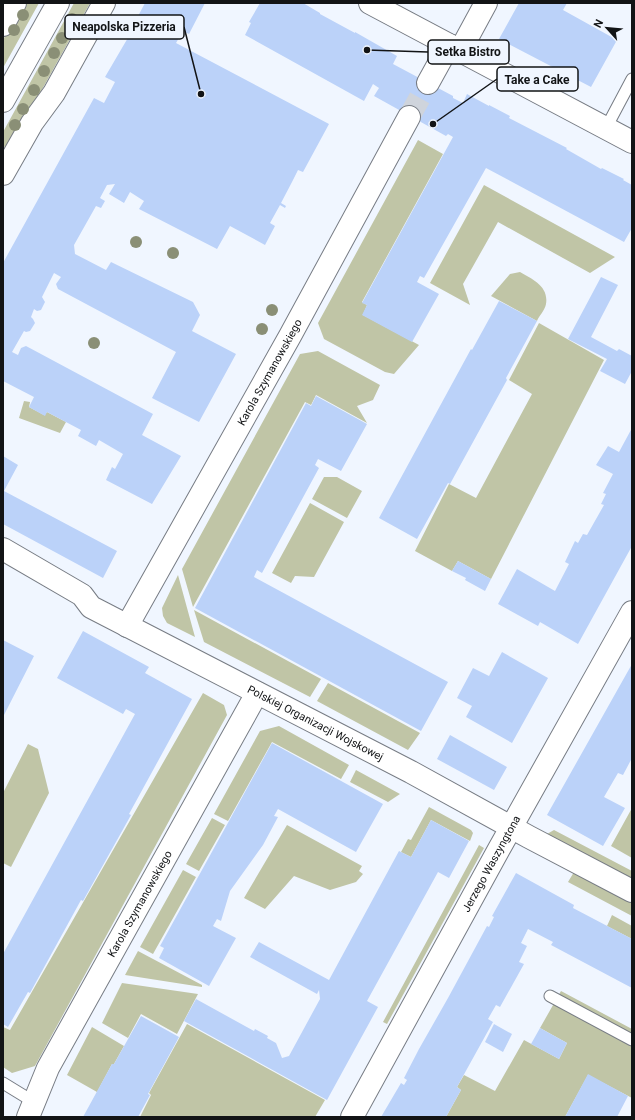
<svg xmlns="http://www.w3.org/2000/svg" width="635" height="1120" viewBox="0 0 635 1120" font-family="Roboto,sans-serif">
	<style>
		.green { fill: #c0c5a6 }
		.building { fill: #bbd2f9 }
		.lines { fill: none; stroke-linecap: round; stroke-linejoin: round }
		.street-tunnel { stroke: #cfd4dc; stroke-width: 22; stroke-dasharray: 22 11; stroke-linecap: butt }
		.lane-casing { stroke: #777c84; stroke-width: 13 }
		.street-casing { stroke: #777c84; stroke-width: 24 }
		.secondary-casing { stroke: #777c84; stroke-width: 24 }
		.lane { stroke: #fff; stroke-width: 11 }
		.street { stroke: #fff; stroke-width: 22 }
		.secondary { stroke: #fff; stroke-width: 22 }
		.tree { fill: #8a8f76 }
		.labels { text-anchor: middle; stroke-width: 4; stroke-linejoin: round; paint-order: stroke }
		.street-label { font-size: 11px; fill: #121416; stroke: #f0f6ff }
		.leader { fill: none; stroke: #121416; stroke-width: 1.5 }
		.callout-dot { fill: #121416; stroke: #f0f6ff; stroke-width: 1.5 }
		.callout { fill: #f0f6ff; stroke: #121416; stroke-width: 1.5 }
		.callout-label { font-size: 12px; text-anchor: middle; font-weight: bold; fill: #121416 }
	</style>
	<rect width="100%" height="100%" fill="#f0f6ff"/>
	<path class="green" d="M 23,3 L 39,3 L 3,68 L 3,40 Z
		M 74,3 L 90,3 L 9,149 L 3,146 L 3,132 Z
		M 418,140 L 443,154 L 362,302 L 367,305 L 363,315 L 419,345 L 394,374 L 385,372 L 324,339 L 318,323 Z
		M 484,185 L 615,257 L 590,273 L 498,222 L 463,284 L 470,305 L 430,283 Z
		M 520,272 C 532,279 549,286 546,304 C 545,310 539,316 537,321 L 491,296 L 510,274 Z
		M 539,323 L 604,360 L 491,579 L 458,561 L 452,571 L 415,551 L 449,484 L 476,498 L 532,394 L 509,380 Z
		M 318,351 L 380,385 L 373,400 L 357,406 L 367,423 L 316,395 L 311,405 L 305,402 L 193,607 L 182,569 L 300,354 Z
		M 24,401 L 30,402 L 29,407 L 44,415 L 47,412 L 66,422 L 60,433 L 19,418 Z
		M 324,477 L 337,477 L 362,491 L 347,518 L 312,499 Z
		M 310,503 L 344,522 L 314,577 L 295,576 L 291,583 L 272,573 Z
		M 178,575 L 195,637 L 167,623 L 163,616 L 162,608 Z
		M 194,610 L 321,679 L 310,697 L 204,642 Z
		M 328,683 L 420,733 L 408,750 L 317,701 Z
		M 203,693 L 224,705 L 227,715 L 35,1066 L 12,1073 L 3,1067 L 3,1027 L 10,1030 Z
		M 279,726 L 349,765 L 341,779 L 272,742 L 228,821 L 214,814 L 260,731 Z
		M 28,744 L 38,749 L 49,793 L 11,867 L 3,863 L 3,793 Z
		M 356,770 L 400,794 L 388,802 L 350,782 Z
		M 429,807 L 471,830 L 473,833 L 470,841 L 431,820 L 411,857 L 401,852 L 408,839 L 411,840 Z
		M 632,808 L 632,858 L 611,846 Z
		M 212,818 L 225,825 L 199,871 L 186,864 Z
		M 287,825 L 362,866 L 359,871 L 363,874 L 356,882 L 330,890 L 294,876 L 265,909 L 244,898 Z
		M 554,830 L 632,871 L 632,880 L 547,834 Z
		M 479,845 L 484,848 L 387,1024 L 383,1022 Z
		M 183,870 L 196,877 L 153,954 L 140,947 Z
		M 574,872 L 632,902 L 632,916 L 568,882 Z
		M 612,915 L 632,926 L 632,939 L 607,926 Z
		M 138,951 L 202,985 L 202,987 L 125,975 Z
		M 122,983 L 198,994 L 177,1034 L 141,1014 L 128,1038 L 102,1023 Z
		M 561,991 L 632,1029 L 632,1098 L 588,1075 L 565,1117 L 446,1117 L 461,1090 L 457,1087 L 464,1075 L 495,1091 L 524,1040 L 559,1059 L 567,1043 L 540,1028 Z
		M 187,1024 L 325,1100 L 315,1117 L 140,1117 L 151,1095 L 149,1093 Z
		M 92,1027 L 124,1046 L 114,1064 L 112,1064 L 97,1092 L 67,1075 Z"/>
	<path class="building" d="M 145,3 L 205,3 L 189,34 L 183,31 L 176,43 L 329,124 L 303,172 L 298,170 L 292,182 L 281,203 L 286,206 L 285,208 L 280,205 L 270,223 L 275,226 L 265,245 L 230,226 L 217,249 L 139,209 L 144,201 L 130,192 L 124,203 L 109,194 L 115,184 L 107,185 L 100,198 L 105,201 L 101,208 L 96,206 L 74,245 L 75,254 L 106,270 L 111,262 L 193,302 L 200,315 L 192,331 L 236,354 L 199,422 L 152,398 L 176,352 L 58,289 L 56,284 L 61,277 L 54,273 L 42,297 L 45,302 L 41,310 L 37,311 L 34,309 L 31,317 L 33,319 L 35,323 L 30,331 L 26,332 L 24,331 L 12,352 L 18,355 L 21,348 L 26,346 L 153,414 L 142,435 L 181,456 L 152,504 L 106,480 L 112,467 L 115,469 L 123,454 L 99,440 L 96,446 L 78,436 L 81,430 L 47,412 L 45,416 L 29,407 L 34,397 L 3,381 L 3,263 L 94,98 L 104,103 L 115,82 L 105,77 L 129,36 L 128,35 Z
		M 260,3 L 303,3 L 320,13 L 320,14 L 355,33 L 355,32 L 397,56 L 393,64 L 453,96 L 453,98 L 463,103 L 467,94 L 489,106 L 489,105 L 510,116 L 509,118 L 567,148 L 566,149 L 601,169 L 602,168 L 624,179 L 623,180 L 632,185 L 632,228 L 624,242 L 486,168 L 424,278 L 420,276 L 417,282 L 439,294 L 412,342 L 362,315 L 367,305 L 362,303 L 453,137 L 448,134 L 446,136 L 374,96 L 379,88 L 373,84 L 364,101 L 245,35 L 251,23 L 249,22 Z
		M 519,3 L 567,3 L 563,10 L 617,40 L 591,87 L 499,39 Z
		M 601,277 L 618,285 L 591,337 L 617,351 L 619,349 L 632,356 L 632,371 L 625,384 L 600,371 L 607,359 L 568,339 Z
		M 499,301 L 537,321 L 506,378 L 507,380 L 450,484 L 448,483 L 417,539 L 379,518 L 471,349 L 472,350 Z
		M 316,396 L 367,424 L 341,471 L 318,459 L 315,465 L 319,468 L 262,573 L 257,570 L 254,577 L 448,682 L 421,731 L 195,608 L 306,403 L 311,406 Z
		M 632,428 L 632,546 L 578,644 L 540,622 L 538,626 L 498,604 L 517,569 L 555,591 L 569,564 L 565,562 L 575,541 L 578,543 L 583,534 L 587,535 L 604,505 L 601,504 L 606,494 L 603,493 L 613,474 L 596,465 L 608,446 L 619,452 Z
		M 3,456 L 18,465 L 4,491 L 117,551 L 103,578 L 3,524 Z
		M 458,561 L 491,579 L 485,591 L 465,580 L 466,578 L 452,571 Z
		M 83,631 L 149,667 L 145,673 L 192,699 L 129,814 L 131,815 L 83,901 L 81,900 L 30,993 L 28,992 L 8,1027 L 3,1024 L 3,954 L 135,714 L 126,709 L 123,714 L 57,678 Z
		M 3,640 L 34,656 L 3,717 Z
		M 502,652 L 548,678 L 512,743 L 466,717 L 472,706 L 457,698 L 473,668 L 489,676 Z
		M 632,664 L 632,758 L 623,775 L 618,773 L 604,797 L 625,808 L 603,846 L 547,815 Z
		M 450,735 L 507,767 L 494,790 L 437,759 Z
		M 272,743 L 383,804 L 356,852 L 278,809 L 274,816 L 278,817 L 263,845 L 230,891 L 221,921 L 217,919 L 213,926 L 236,938 L 209,986 L 159,958 L 164,948 L 160,946 Z
		M 431,820 L 469,841 L 449,878 L 438,872 L 367,1001 L 378,1007 L 327,1100 L 184,1021 L 196,999 L 254,1031 L 255,1029 L 268,1036 L 267,1038 L 276,1043 L 282,1058 L 289,1056 L 320,999 L 319,990 L 317,994 L 250,957 L 259,942 L 329,980 L 399,851 L 411,857 Z
		M 516,873 L 574,905 L 573,908 L 632,939 L 632,988 L 551,945 L 553,942 L 528,929 L 521,943 L 527,946 L 519,962 L 524,964 L 500,1007 L 496,1005 L 488,1019 L 493,1022 L 457,1087 L 461,1090 L 446,1117 L 381,1117 L 401,1083 L 404,1085 L 407,1080 L 404,1078 L 419,1049 L 448,998 L 487,926 L 489,927 L 494,917 L 492,916 Z
		M 141,1016 L 179,1037 L 148,1094 L 150,1095 L 138,1117 L 83,1117 L 112,1064 L 114,1064 Z
		M 494,1024 L 512,1034 L 503,1052 L 485,1042 Z
		M 540,1028 L 567,1043 L 559,1059 L 531,1044 Z
		M 588,1074 L 628,1096 L 617,1117 L 565,1117 Z"/>
	<g class="lines">
		<path class="street-tunnel" d="M 409,117 L 428,83"/>
		<defs>
			<path id="lane" d="M 606,128 L 632,79
				M 550,996 L 632,1040
				M 3,1083 L 34,1102"/>
			<g id="street">
				<path d="M 3,25 L 15,3"/>
				<path d="M 460,51 L 486,3"/>
				<path d="M 428,83 L 449,45"/>
				<path d="M 3,101 L 58,3"/>
				<path d="M 3,174 L 32,123 L 54,93 L 104,3"/>
				<path id="s1" d="M 3,549 L 82,595 L 91,607 L 411,772 L 529,837 L 632,891"/>
				<path id="s2" d="M 127,626 L 290,336 L 409,117"/>
				<path id="s3" d="M 28,1117 L 48,1068 L 257,693"/>
				<path id="s4" d="M 352,1117 L 499,849 L 632,612"/>
			</g>
			<path id="secondary" d="M 370,3 L 632,142"/>
		</defs>
		<use href="#lane" class="lane-casing"/>
		<use href="#street" class="street-casing"/>
		<use href="#secondary" class="secondary-casing"/>
		<use href="#lane" class="lane"/>
		<use href="#street" class="street"/>
		<use href="#secondary" class="secondary"/>
	</g>
	<g class="tree">
		<circle cx="23" cy="15" r="6"/>
		<circle cx="72" cy="19" r="6"/>
		<circle cx="14" cy="30" r="6"/>
		<circle cx="62" cy="38" r="6"/>
		<circle cx="54" cy="53" r="6"/>
		<circle cx="44" cy="71" r="6"/>
		<circle cx="34" cy="90" r="6"/>
		<circle cx="23" cy="109" r="6"/>
		<circle cx="15" cy="125" r="6"/>
		<circle cx="136" cy="242" r="6"/>
		<circle cx="173" cy="253" r="6"/>
		<circle cx="272" cy="310" r="6"/>
		<circle cx="262" cy="329" r="6"/>
		<circle cx="94" cy="343" r="6"/>
	</g>
	<g class="labels">
		<g class="street-label">
			<text dy="4" stroke="none"><textPath href="#s2" startOffset="291">Karola Szymanowskiego</textPath></text>
			<text dy="4" stroke="none"><textPath href="#s1" startOffset="359">Polskiej Organizacji Wojskowej</textPath></text>
			<text dy="4" stroke="none"><textPath href="#s4" startOffset="289">Jerzego Waszyngtona</textPath></text>
			<text dy="4" stroke="none"><textPath href="#s3" startOffset="241">Karola Szymanowskiego</textPath></text>
		</g>
	</g>
	<path class="leader" d="M201 94L184 27M367 50L428 52M433 124L497 79"/>
	<g class="callout-dot">
		<circle cx="201" cy="94" r="4"/>
		<circle cx="367" cy="50" r="4"/>
		<circle cx="433" cy="124" r="4"/>
	</g>
	<g class="callout">
		<rect x="65" y="15" width="119" height="24" rx="4"/>
		<rect x="428" y="40" width="81" height="24" rx="4"/>
		<rect x="497" y="67" width="81" height="24" rx="4"/>
	</g>
	<g class="callout-label">
		<text x="124" y="31">Neapolska Pizzeria</text>
		<text x="468" y="56">Setka Bistro</text>
		<text x="537" y="84">Take a Cake</text>
	</g>
	<rect width="635" height="1120" fill="none" stroke="#121416" stroke-width="8"/>
	<g transform="translate(607 28) rotate(297)" stroke="#f0f6ff" stroke-width="3" paint-order="stroke">
	<path d="M0-3L7 15L0 10L-7 15Z" fill="#121416"/>
	<text y="-6" font-size="11" font-weight="bold" text-anchor="middle" fill="#121416">N</text>
	</g>
</svg>
